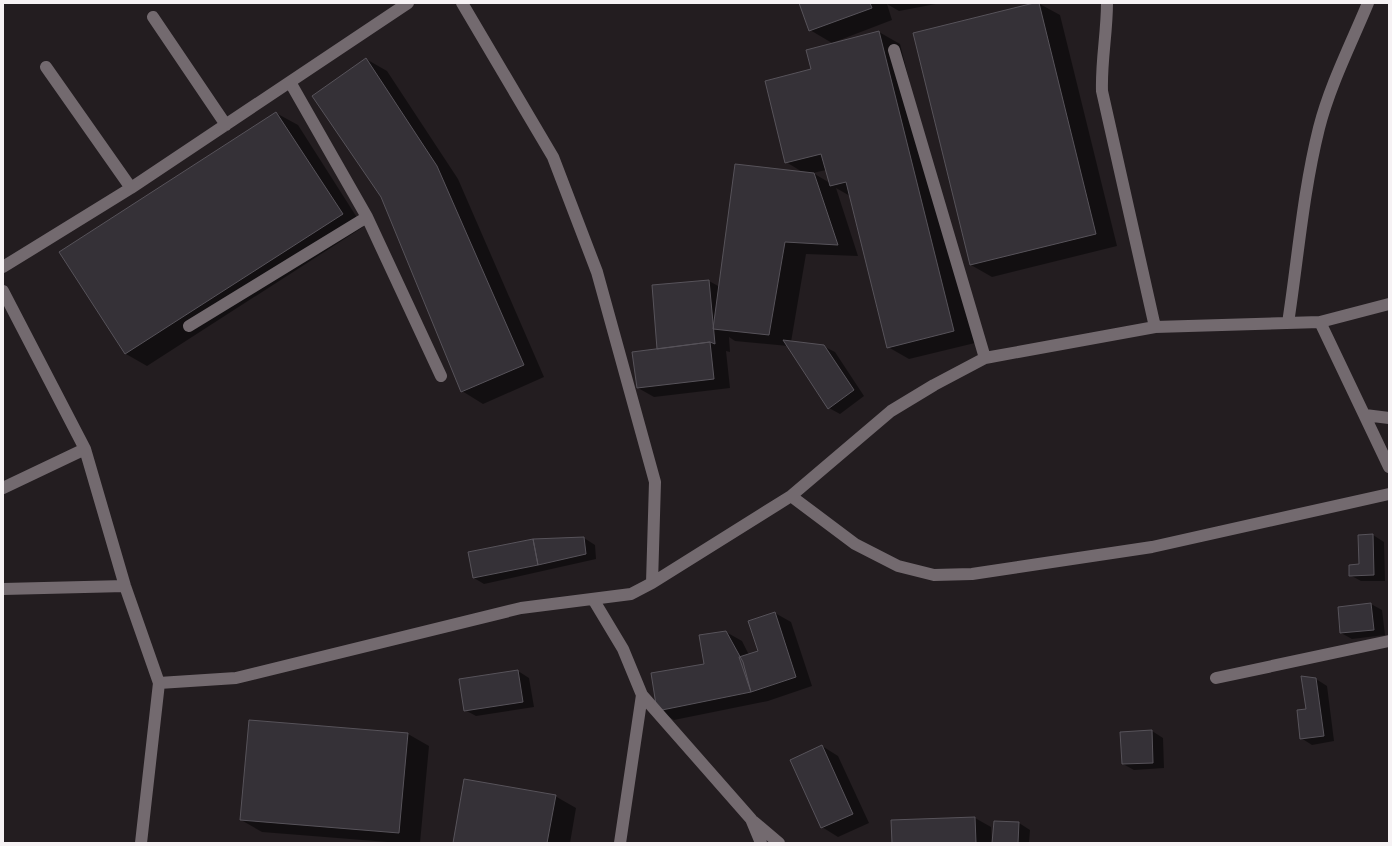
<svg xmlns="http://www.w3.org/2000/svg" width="1392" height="846" viewBox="0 0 1392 846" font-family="Commissioner,sans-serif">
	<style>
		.shadow { fill: #0007; fill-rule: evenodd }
		.building { fill: #353137; stroke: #57535a }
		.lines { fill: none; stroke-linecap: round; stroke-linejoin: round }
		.minor { stroke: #736a6f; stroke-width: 12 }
	</style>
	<rect width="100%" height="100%" fill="#231d20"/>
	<path class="shadow" d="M 800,3 L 941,3 L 899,11 L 887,4 L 892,20 L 832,43 L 810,30 Z
		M 1038,3 L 1060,15 L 1117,246 L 992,277 L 971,265 Z
		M 879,32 L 900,44 L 975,343 L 909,359 L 888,347 L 850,196 L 836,188 L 858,256 L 806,254 L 791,342 L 823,346 L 835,352 L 864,396 L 840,414 L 829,408 L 788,346 L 735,341 L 729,337 L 730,352 L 726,351 L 730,388 L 654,397 L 638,388 L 659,350 L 709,281 L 720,287 L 804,173 L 786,162 L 812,70 ZM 826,170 L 830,183 L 813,173 Z
		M 366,59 L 387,71 L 458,179 L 544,377 L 483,404 L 462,391 Z
		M 276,113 L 298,125 L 363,227 L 147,366 L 126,354 L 61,252 Z
		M 1373,535 L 1384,542 L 1385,581 L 1361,581 L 1350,575 L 1360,565 Z
		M 584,538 L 595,545 L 596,559 L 484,584 L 474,578 Z
		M 1371,604 L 1382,610 L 1385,635 L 1352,639 L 1341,633 L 1339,607 Z
		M 775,613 L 791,622 L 812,686 L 768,701 L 674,720 L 658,710 L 705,665 L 726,632 L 742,641 L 749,655 L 759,651 Z
		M 518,671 L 529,678 L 534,707 L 476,716 L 465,710 Z
		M 1316,679 L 1327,686 L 1334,741 L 1312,745 L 1301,738 L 1307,709 Z
		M 1152,731 L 1163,738 L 1164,768 L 1134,770 L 1123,764 L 1122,733 Z
		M 408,734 L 429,746 L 420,843 L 400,843 L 262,832 L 241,820 Z
		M 822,746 L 838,756 L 869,823 L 838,837 L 822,827 Z
		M 555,796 L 576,808 L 570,843 L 454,843 Z
		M 975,818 L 991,827 L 992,843 L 893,843 Z
		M 1019,823 L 1030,830 L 1029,843 L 993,843 Z"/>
	<path class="building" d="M 799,3 L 870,3 L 872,8 L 809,31 Z
		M 1034,3 L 1039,3 L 1096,234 L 970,265 L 913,33 Z
		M 879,31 L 954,331 L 887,348 L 846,182 L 830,186 L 821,154 L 785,163 L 765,81 L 811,69 L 806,50 Z
		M 366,58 L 437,166 L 524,365 L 461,392 L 381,197 L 312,96 Z
		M 276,112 L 343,214 L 125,354 L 59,252 Z
		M 735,164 L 814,173 L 838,245 L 785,242 L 769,335 L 713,329 Z
		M 709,280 L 715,344 L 710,342 L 657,349 L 652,285 Z
		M 783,340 L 824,345 L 854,390 L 828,409 Z
		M 710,342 L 714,379 L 637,388 L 632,352 Z
		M 1373,534 L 1374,575 L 1349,576 L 1349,565 L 1359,564 L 1358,535 Z
		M 584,537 L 586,554 L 538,565 L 533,539 Z
		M 533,539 L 538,565 L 473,578 L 468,552 Z
		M 1371,603 L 1374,630 L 1340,633 L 1338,607 Z
		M 775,612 L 796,677 L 751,692 L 739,657 L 758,651 L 748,621 Z
		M 726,631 L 743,662 L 751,692 L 657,711 L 651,673 L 704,664 L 699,635 Z
		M 518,670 L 523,702 L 464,711 L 459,679 Z
		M 1301,676 L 1316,678 L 1324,736 L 1300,739 L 1297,710 L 1306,709 Z
		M 249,720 L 408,733 L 399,833 L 240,820 Z
		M 1152,730 L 1153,763 L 1122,764 L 1120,732 Z
		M 822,745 L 853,814 L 821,828 L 790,760 Z
		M 464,779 L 556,795 L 547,843 L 453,843 Z
		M 975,817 L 976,843 L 892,843 L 891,820 Z
		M 994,821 L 1019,822 L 1018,843 L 992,843 Z"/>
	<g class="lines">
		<path class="minor" d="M 462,3 L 553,157 L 597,272 L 655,482 L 652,583
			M 1107,3 C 1107,33 1101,61 1102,91 L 1155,327
			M 153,17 L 226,125
			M 894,50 L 985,358
			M 46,67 L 131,188
			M 290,82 L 367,217 L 441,376
			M 3,267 L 131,188 L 408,3
			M 3,291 L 85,449 L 125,586 L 159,683 L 141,843
			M 1389,304 L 1320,322 L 1389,467
			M 1288,323 C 1298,258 1303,192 1319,128 C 1330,85 1351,44 1368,3
			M 189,326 L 367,217
			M 1365,415 L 1389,418
			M 3,488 L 85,449
			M 791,496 L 855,544 L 898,566 L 934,575 L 972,574 L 1152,547 L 1389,494
			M 3,589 L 125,586
			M 593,599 L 623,649 L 642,695 L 620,843
			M 1216,678 L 1389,641
			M 159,683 L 236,678 L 521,608 L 631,594 L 652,583 L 791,496 L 891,411 L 934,385 L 985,358 L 1155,327 L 1320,322
			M 642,695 L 751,819 L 761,843
			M 753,821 L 779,843"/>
	</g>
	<rect width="1392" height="846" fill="none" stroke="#f6f2f4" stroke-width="8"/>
</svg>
